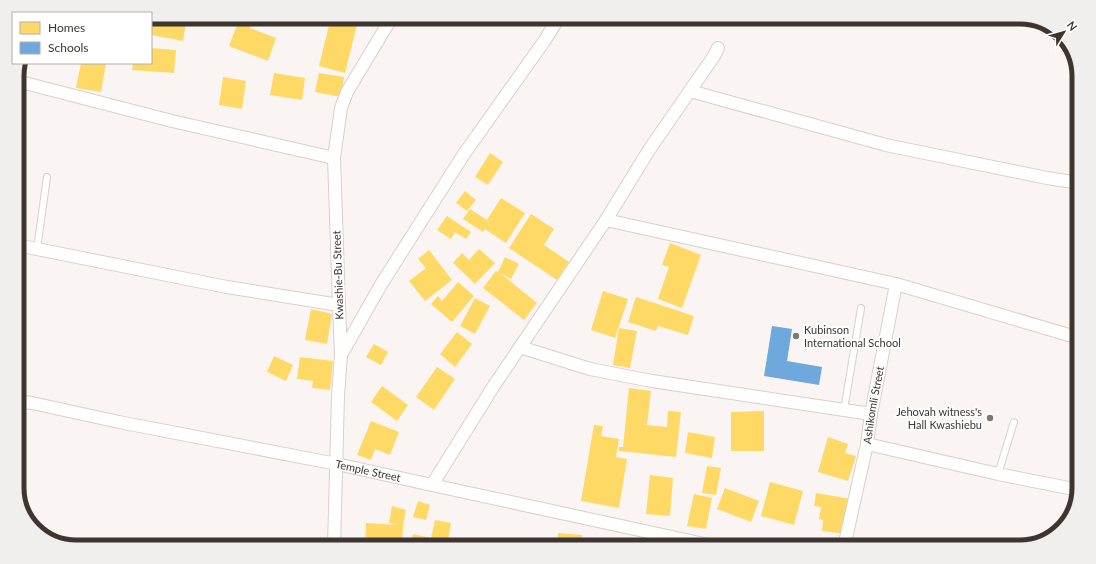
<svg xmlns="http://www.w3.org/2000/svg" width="1096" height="564" viewBox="0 0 1096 564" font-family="Lato,sans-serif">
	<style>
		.homes { fill: #ffd966 }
		.schools { fill: #6fa8dc }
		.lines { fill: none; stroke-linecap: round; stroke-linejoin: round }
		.service-casing { stroke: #d8d0cc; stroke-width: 8 }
		.minor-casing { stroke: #d8d0cc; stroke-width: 14 }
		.service { stroke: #fefefd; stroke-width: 6 }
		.minor { stroke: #fefefd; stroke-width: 12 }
		.poi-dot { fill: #807874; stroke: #fff; stroke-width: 1.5 }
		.labels { text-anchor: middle; stroke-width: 4; stroke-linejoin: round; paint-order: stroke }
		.street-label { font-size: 11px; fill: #3e3530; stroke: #fff }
		.poi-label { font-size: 11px; fill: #3e3530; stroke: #fff; text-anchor: start }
		.rim { fill: none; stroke: #3e3530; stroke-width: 5 }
	</style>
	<rect width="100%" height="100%" fill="#faf5f2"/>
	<path class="homes" d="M 151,17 L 187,17 L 183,41 L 151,35 Z
		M 240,17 L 254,17 L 250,28 L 276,38 L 268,61 L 229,46 Z
		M 331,17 L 344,17 L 358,21 L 345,73 L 319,66 Z
		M 151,48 L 176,50 L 174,73 L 132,70 L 133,63 L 151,63 Z
		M 81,63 L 106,63 L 101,92 L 76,88 Z
		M 274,73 L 305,78 L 302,100 L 270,95 Z
		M 319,73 L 344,77 L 341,97 L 315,92 Z
		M 223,77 L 246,81 L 242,109 L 219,105 Z
		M 490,153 L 503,162 L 488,185 L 475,177 Z
		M 465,191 L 476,200 L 467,211 L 456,203 Z
		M 501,198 L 525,213 L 506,243 L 485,229 L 483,232 L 463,219 L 470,209 L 487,220 Z
		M 531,214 L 554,229 L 544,245 L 569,262 L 557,280 L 509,248 Z
		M 447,216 L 471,232 L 466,239 L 455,232 L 451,239 L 437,230 Z
		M 670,243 L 701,255 L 682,308 L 658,299 L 669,267 L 662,265 Z
		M 479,249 L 495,263 L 475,284 L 453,263 L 462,253 L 469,260 Z
		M 429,250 L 452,280 L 425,301 L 409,281 L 426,268 L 418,259 Z
		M 505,257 L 519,264 L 511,279 L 500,273 L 537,303 L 524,320 L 483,288 L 496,271 L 498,272 Z
		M 458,282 L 474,296 L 452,322 L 431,304 L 438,296 L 442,301 Z
		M 603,291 L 628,299 L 615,338 L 591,330 Z
		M 636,297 L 694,316 L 688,335 L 658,326 L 656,331 L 628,322 Z
		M 475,298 L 490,306 L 475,334 L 460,326 Z
		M 311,309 L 332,314 L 327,344 L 305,340 Z
		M 619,328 L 637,331 L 630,368 L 613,365 Z
		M 457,332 L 472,344 L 455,367 L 440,354 Z
		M 374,344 L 388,352 L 381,365 L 366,357 Z
		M 274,356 L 293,365 L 286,381 L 267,372 Z
		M 300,357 L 333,361 L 330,390 L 312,388 L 313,381 L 297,379 Z
		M 437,367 L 455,379 L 434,410 L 416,397 Z
		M 382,386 L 408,405 L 397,421 L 371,402 Z
		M 629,388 L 651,391 L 647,425 L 667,427 L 668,411 L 681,412 L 676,457 L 619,451 L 619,447 L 623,447 Z
		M 764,411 L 764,451 L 731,451 L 731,412 Z
		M 371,421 L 399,432 L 390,455 L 375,449 L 371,460 L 357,455 Z
		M 594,425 L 603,426 L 601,436 L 619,439 L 616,457 L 627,459 L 619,508 L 581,501 Z
		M 688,432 L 715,437 L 712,458 L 685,453 Z
		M 828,437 L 848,444 L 845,453 L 856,456 L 848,481 L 818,472 Z
		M 707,466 L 721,468 L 716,495 L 702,493 Z
		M 650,475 L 673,478 L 670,516 L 646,514 Z
		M 770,482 L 803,491 L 794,525 L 761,516 Z
		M 725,488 L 759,501 L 751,522 L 717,509 Z
		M 816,493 L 851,499 L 845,534 L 822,531 L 823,520 L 819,519 L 821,507 L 814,506 Z
		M 694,494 L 712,498 L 706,529 L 687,526 Z
		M 418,501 L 430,505 L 426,520 L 413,517 Z
		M 392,506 L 406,510 L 403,525 L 402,547 L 365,547 L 366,523 L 398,525 L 389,523 Z
		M 435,520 L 451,523 L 447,547 L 410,547 L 413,534 L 431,538 Z
		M 558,533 L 582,535 L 581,547 L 557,547 Z"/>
	<path class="schools" d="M 772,326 L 792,329 L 787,361 L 822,367 L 819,385 L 764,376 Z"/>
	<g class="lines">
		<defs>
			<path id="service" d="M 37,249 L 47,177
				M 844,410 L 861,308
				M 998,474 L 1014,422"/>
			<g id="minor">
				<path d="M 17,81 L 172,121 L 334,158"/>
				<path d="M 690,91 L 886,145 L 1047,178 L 1079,183"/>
				<path d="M 606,220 L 896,284"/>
				<path d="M 17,245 L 227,287 L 339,305"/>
				<path d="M 520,347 L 590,369 L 652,381 L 871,414"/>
				<path d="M 341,355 L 382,283 L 464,154 L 545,40 L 559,17"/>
				<path id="s1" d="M 17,401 L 32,403 L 119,422 L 337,464 L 432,485 L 718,547"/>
				<path d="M 867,444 L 998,474 L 1079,490"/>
				<path d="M 432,485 L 493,387 L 606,220 L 649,150 L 714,56 L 718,48"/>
				<path d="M 334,547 L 338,396 L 341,355 L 339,305 L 334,158 L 341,108 L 347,92 L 392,17"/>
				<path id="s2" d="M 844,547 L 867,444 L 871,414 L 896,284 L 1079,338"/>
			</g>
		</defs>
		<use href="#service" class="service-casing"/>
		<use href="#minor" class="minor-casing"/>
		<use href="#service" class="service"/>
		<use href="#minor" class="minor"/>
	</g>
	<g class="poi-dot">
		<circle cx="796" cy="336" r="4"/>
		<circle cx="990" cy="418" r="4"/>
	</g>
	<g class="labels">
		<g class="street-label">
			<text transform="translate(338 275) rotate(-92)" y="4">Kwashie-Bu Street</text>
			<text dy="4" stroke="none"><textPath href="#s2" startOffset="145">Ashikomli Street</textPath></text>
			<text dy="4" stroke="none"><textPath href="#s1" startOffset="358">Temple Street</textPath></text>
		</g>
		<g class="poi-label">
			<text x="804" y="334">Kubinson<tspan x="804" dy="13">International School</tspan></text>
			<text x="982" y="416" text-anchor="end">Jehovah witness's<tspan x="982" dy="13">Hall Kwashiebu</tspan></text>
		</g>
	</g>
	<path d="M0 0H1096V564H0ZM76 24H1020A52 52 0 0 1 1072 76V488A52 52 0 0 1 1020 540H76A52 52 0 0 1 24 488V76A52 52 0 0 1 76 24Z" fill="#f0efee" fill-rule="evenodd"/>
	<path class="rim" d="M76 24H1020A52 52 0 0 1 1072 76V488A52 52 0 0 1 1020 540H76A52 52 0 0 1 24 488V76A52 52 0 0 1 76 24Z"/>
	<rect x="12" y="12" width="140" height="52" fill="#ffffff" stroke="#b2aeac"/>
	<rect x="20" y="22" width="20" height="12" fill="#ffd966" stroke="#b2aeac"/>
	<text x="48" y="32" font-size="12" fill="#3e3530">Homes</text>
	<rect x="20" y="42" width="20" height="12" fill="#6fa8dc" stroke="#b2aeac"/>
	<text x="48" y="52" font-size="12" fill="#3e3530">Schools</text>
	<g transform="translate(1064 32) rotate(53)" stroke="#ffffff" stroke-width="3" paint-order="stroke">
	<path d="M0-3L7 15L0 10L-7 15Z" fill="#3e3530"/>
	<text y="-6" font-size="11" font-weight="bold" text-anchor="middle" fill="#3e3530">N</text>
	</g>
</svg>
